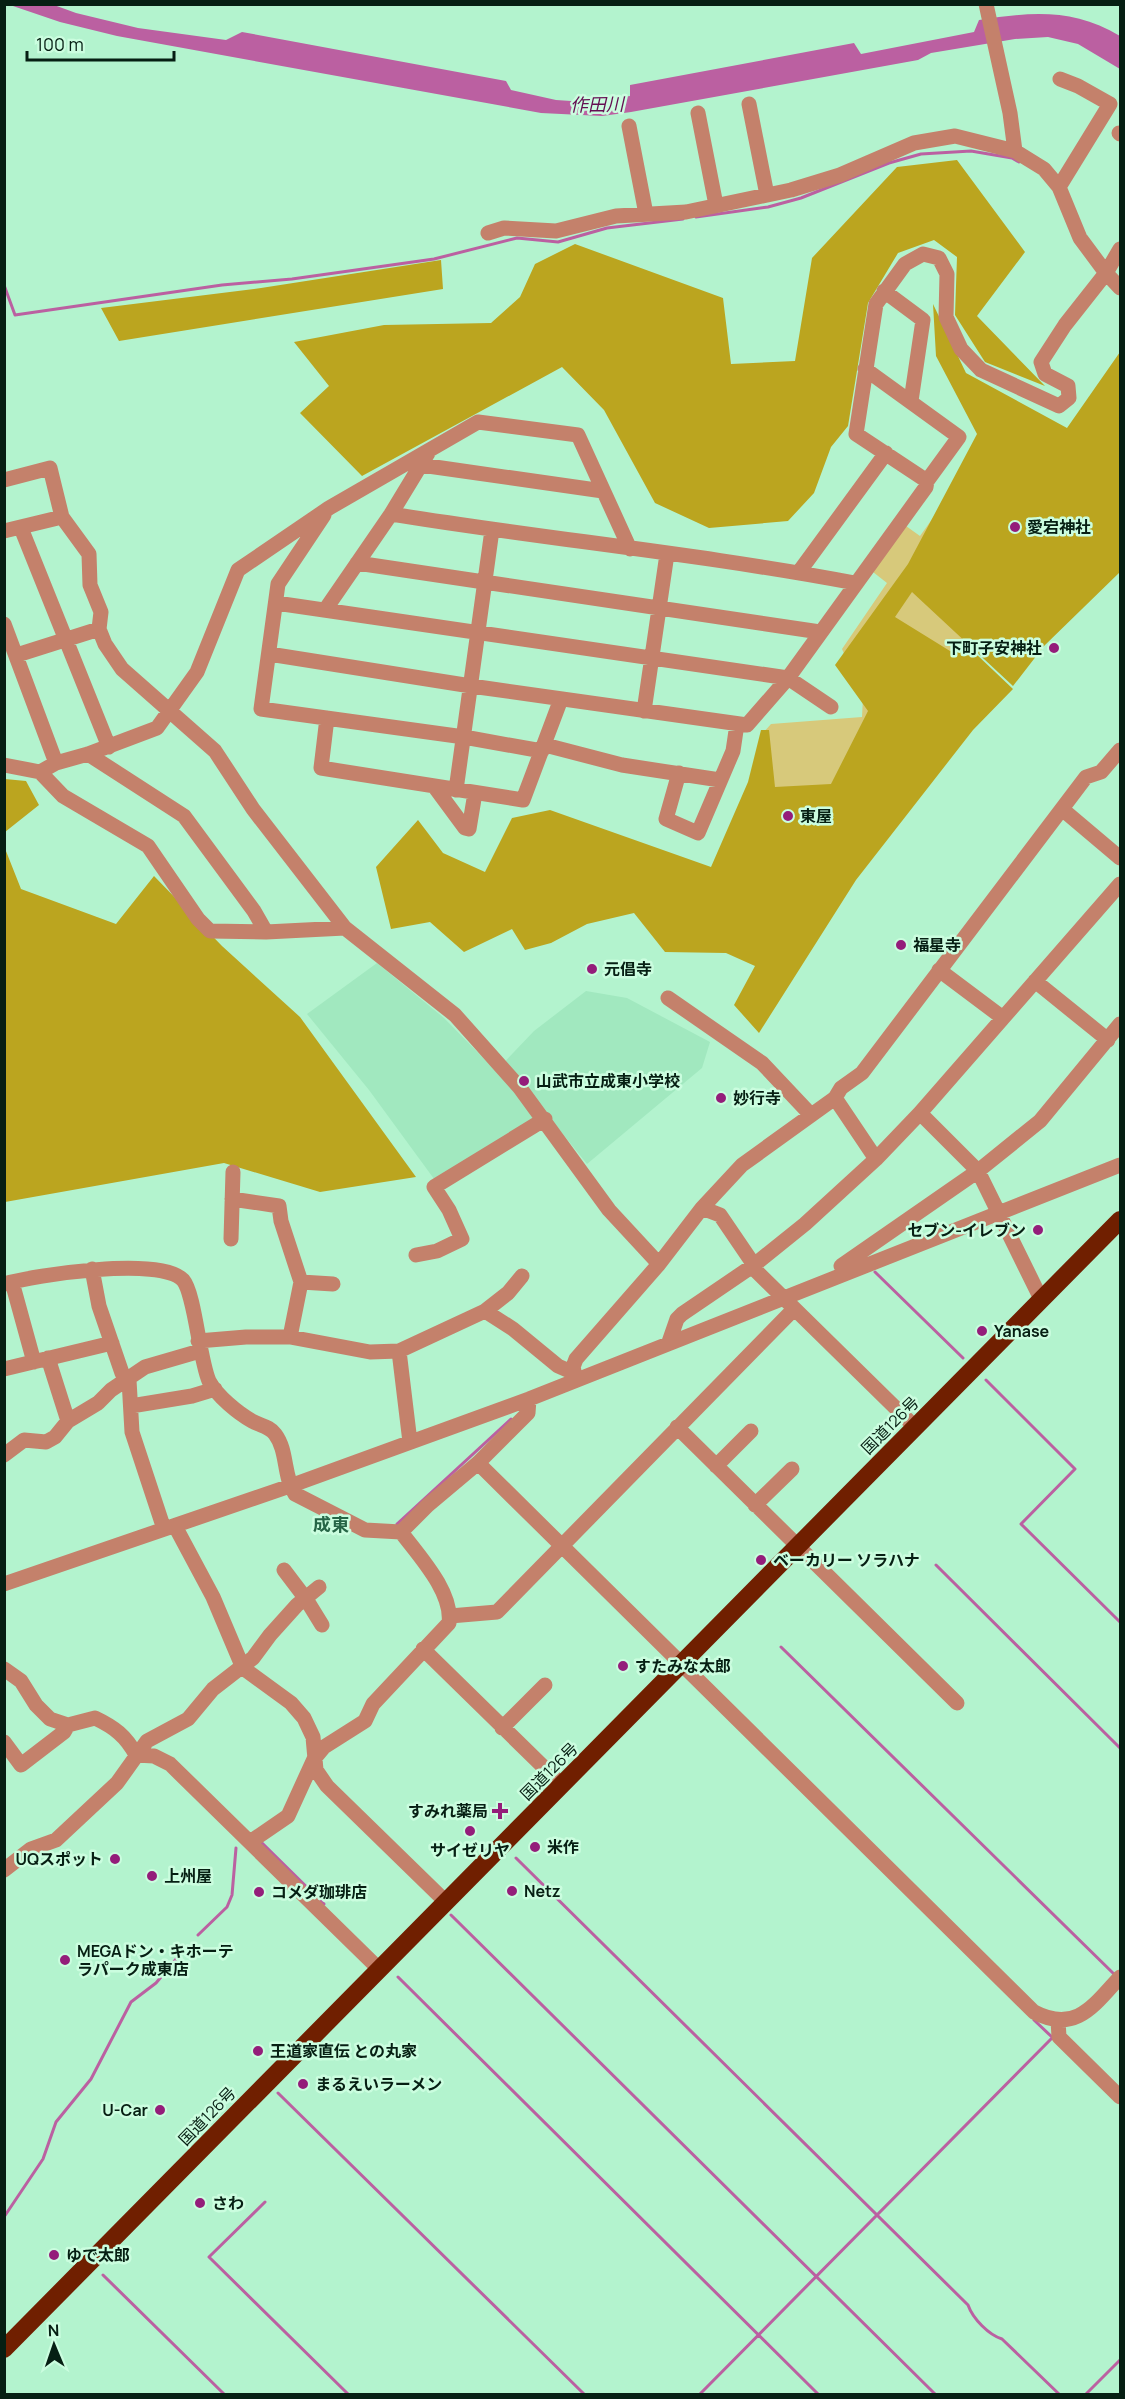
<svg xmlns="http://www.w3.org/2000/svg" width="1125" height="2399" viewBox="0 0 1125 2399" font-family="Manrope,'Noto Sans JP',sans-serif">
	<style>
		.built { fill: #a1e8bf }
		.green { fill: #d7c97b }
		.forest { fill: #bba51f }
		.water { fill: #bb60a1 }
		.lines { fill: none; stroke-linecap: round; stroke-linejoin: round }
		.stream { stroke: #bb60a1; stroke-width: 3 }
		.minor { stroke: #c4816b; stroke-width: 15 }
		.highway { stroke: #701f00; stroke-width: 18 }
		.poi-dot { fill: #941d7a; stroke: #cbfddf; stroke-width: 2 }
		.labels { text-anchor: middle; stroke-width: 5; stroke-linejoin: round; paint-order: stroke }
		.poi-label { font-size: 16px; font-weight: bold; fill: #061f13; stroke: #cbfddf; text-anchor: start }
		.street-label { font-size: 16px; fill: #061f13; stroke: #cbfddf }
		.water-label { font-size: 18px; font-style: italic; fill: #640f52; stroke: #cbfddf }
		.neighbourhood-label { font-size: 18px; font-weight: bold; fill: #266546; stroke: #cbfddf }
	</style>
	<rect width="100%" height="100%" fill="#b3f3ce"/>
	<path class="built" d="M 377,963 L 444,1018 L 496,1071 L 534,1031 L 586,991 L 627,998 L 710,1042 L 702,1068 L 587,1164 L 546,1113 L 437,1183 L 369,1090 L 307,1014 Z"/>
	<path class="green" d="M 983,448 L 1093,498 L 862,775 L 819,806 L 749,794 L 763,733 L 771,724 L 862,717 L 863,697 L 842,649 L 887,583 L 873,572 L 906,526 L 920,536 Z"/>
	<path class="forest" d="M 957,160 L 1025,252 L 977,316 L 1045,386 L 985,362 L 955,315 L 957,257 L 934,240 L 898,253 L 868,303 L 848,426 L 831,447 L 814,493 L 788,521 L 709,528 L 655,503 L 604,410 L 562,367 L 362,476 L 300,413 L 329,386 L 294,342 L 384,325 L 491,323 L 520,297 L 535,264 L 575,244 L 723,298 L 731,364 L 795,361 L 812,258 L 897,167 Z
		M 441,260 L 443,289 L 119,341 L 101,308 L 261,288 Z
		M 933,304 L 966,373 L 1067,428 L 1120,352 L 1120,572 L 1044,646 L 1013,686 L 912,592 L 895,617 L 950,651 L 974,652 L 1013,689 L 973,730 L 856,880 L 759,1033 L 734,1005 L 755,966 L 726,953 L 665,952 L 634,913 L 587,924 L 551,943 L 525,950 L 512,929 L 464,952 L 430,922 L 391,929 L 376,867 L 418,820 L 443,853 L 485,872 L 512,818 L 550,810 L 711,867 L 748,782 L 761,730 L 769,730 L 775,787 L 831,784 L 868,711 L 835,665 L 908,564 L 977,434 L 936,356 Z
		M 5,779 L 26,781 L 39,805 L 5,832 Z
		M 4,846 L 21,889 L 116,924 L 154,876 L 222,946 L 300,1017 L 416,1177 L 320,1192 L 224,1163 L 5,1202 Z"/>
	<path class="water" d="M 10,5 L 54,5 L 76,13 L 138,28 L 226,40 L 242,32 L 506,81 L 511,90 L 556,100 L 586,102 L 630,96 L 630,85 L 854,43 L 861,54 L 974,32 L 979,20 C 1031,12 1073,8 1120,36 L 1120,69 L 1078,44 L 1048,37 L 1015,39 L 931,53 L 918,60 L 631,112 L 602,116 L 541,113 L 117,36 L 60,22 Z"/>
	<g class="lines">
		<path class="stream" d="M 696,217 L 768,207 L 801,198 L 889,163 L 921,154 L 971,151 L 1012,158 L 1019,162
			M 4,285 L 15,315 L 222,285 L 292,279 L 434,259 L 517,238 L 558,242 L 607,228 L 683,219
			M 875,1272 L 963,1358
			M 986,1380 L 1075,1469 L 1021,1524 L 1120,1622
			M 397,1524 L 511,1419
			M 936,1565 L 1120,1748
			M 781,1647 L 1116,1976
			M 260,1841 L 324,1904
			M 516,1858 L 968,2305 C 973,2319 989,2335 1002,2339 L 1059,2394
			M 451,1915 L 935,2394
			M 198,1935 L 227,1907 L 232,1895 L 236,1848
			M 398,1977 L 818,2394
			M 1034,2020 L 1053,2038
			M 278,2093 L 584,2394
			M 265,2202 L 209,2257 L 348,2394
			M 4,2217 L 43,2159 L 56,2122 L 91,2079 L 131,2002 L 156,1983 L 182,1952
			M 103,2275 L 224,2394
			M 700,2394 L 1053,2037
			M 1086,2394 L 1120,2360"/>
		<path class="minor" d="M 986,4 L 1010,113 L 1015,151
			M 749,104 L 767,195
			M 698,113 L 716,205
			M 629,126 L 646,214
			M 1119,133 L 1120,134
			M 1059,187 L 1110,104 L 1078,86 L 1060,79
			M 488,233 L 504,228 L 556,231 L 616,216 L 686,212 L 791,190 L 840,175 L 914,143 L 955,136 L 1015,151 L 1044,169 L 1059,187 L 1080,238 L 1106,273 L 1120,288
			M 884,291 L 923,320 L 911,401
			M 865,369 L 959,437 L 927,481
			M 421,465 L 603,491
			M 4,480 L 50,468 L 62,517 L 89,554 L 90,585 L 101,612 L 99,629 L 105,644 L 122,669 L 215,751 L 253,809 L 345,928 L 455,1015 L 520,1088 L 609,1210 L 659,1264
			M 391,514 C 545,539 702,554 855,583
			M 324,515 L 278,584 L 261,709 L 464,737 L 542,751
			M 21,528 L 109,747
			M 4,531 L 62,517
			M 357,563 L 820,632
			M 799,572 L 886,453
			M 276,603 L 788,678 L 831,707
			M 325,610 L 391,514 L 428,453
			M 4,624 L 56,763
			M 269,654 L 471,686 L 747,725 L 788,678 L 926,487 L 927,481 L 856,434 L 876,304 L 905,264 L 923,254 L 939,258 L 947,274 L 946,317 L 961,349 L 981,370 L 1059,406 L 1069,398 L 1068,386 L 1045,374 L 1041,362 L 1065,325 L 1106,273 L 1120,249
			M 17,655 L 99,629
			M 644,711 L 667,554
			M 327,718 L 321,768 L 523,800 L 561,699
			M 545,745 L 622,765 L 720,780
			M 88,754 L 184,816 L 254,911 L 266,932
			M 4,765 L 40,772 L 63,796 L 148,846 L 198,919 L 210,931 L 266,932 L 345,928
			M 40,772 L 56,763 L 88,754 L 157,728 L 197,672 L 238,570 L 329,508 L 478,422 L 578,435 L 630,549
			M 679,773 L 666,819 L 698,833 L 733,751 L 737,724
			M 434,786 L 465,828 L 469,829 L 475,793
			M 456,790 L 492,530
			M 1062,809 L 1120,858
			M 939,970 L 1003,1018
			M 1035,981 L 1108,1040
			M 668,998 L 762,1063 L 811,1115
			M 835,1098 L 876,1159
			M 920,1113 L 978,1171 L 1041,1299
			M 232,1199 L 279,1206 L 281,1221 L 301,1282
			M 702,1208 L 720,1215 L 754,1265
			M 231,1239 L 233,1172
			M 416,1255 L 437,1251 L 462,1239 L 449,1210 L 434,1187 L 545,1119
			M 752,1267 L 915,1427
			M 92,1269 L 99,1306 L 122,1373 L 129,1380 L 132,1432 L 164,1529
			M 846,1273 L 841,1266 L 978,1171 L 1040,1121 L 1120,1024
			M 12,1282 L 34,1362
			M 4,1284 C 36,1275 160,1256 183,1280 C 195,1294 199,1358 209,1381 C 217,1396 238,1413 252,1421 C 261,1426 269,1426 275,1434 C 288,1451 283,1476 295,1494 L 365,1530 L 401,1532 L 428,1505 L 478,1463 L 528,1413 L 529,1399
			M 485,1311 L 513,1329 L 558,1366 L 574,1373
			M 290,1337 L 301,1282 L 333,1284
			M 198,1341 L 246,1337 L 290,1337 L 370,1352 L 399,1351 L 485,1311 L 508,1293 L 522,1276
			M 669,1342 L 677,1319 L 682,1314 L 754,1265 L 805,1224 L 876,1159 L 920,1113 L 1120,884
			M 399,1351 L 410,1442
			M 48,1358 L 68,1421
			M 4,1369 L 112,1343
			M 576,1380 L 573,1367 L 576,1359 L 659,1264 L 702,1208 L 742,1165 L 835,1098 L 841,1088 L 862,1073 L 1086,777 L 1101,772 L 1120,750
			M 131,1406 L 192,1396 L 215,1389
			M 677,1427 L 957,1703
			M 4,1455 L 24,1440 L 46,1442 L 55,1437 L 68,1421 L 98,1403 L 111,1390 L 145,1367 L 200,1351
			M 478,1463 L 1034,2012 C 1076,2034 1094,2005 1120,1977
			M 716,1466 L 751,1431
			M 755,1505 L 792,1469
			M 175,1526 L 213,1597 L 243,1668 L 291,1703 L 304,1718 L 313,1737 L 316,1770 L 327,1786 L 446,1902
			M 284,1570 L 306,1599 L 322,1625
			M 4,1584 L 290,1486 L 529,1399 L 1120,1165
			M 450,1616 L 497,1612 L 794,1309
			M 423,1649 L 562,1785
			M 4,1669 L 21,1681 L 36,1705 L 50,1719 L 68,1725
			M 502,1728 L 545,1685
			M 4,1742 L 21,1765 L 64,1732 L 68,1725 L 95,1718 C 114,1727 126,1736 136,1755
			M 136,1755 L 154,1756 L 170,1764 L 379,1969
			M 250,1842 L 288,1816 L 314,1759 L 324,1747 L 365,1721 L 373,1704 L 449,1623 C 453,1592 419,1556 401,1532
			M 4,1870 L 31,1849 L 56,1840 L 117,1783 L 147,1741 L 188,1719 L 213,1689 L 253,1658 L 270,1635 L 297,1605 L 319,1587
			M 1058,2020 L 1059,2037 L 1120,2097"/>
		<path class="highway" d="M 4,2349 L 1120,1220"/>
	</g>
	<g class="poi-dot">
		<circle cx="1015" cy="527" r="6"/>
		<circle cx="1054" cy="648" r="6"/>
		<circle cx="788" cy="816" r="6"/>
		<circle cx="901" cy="945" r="6"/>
		<circle cx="592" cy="969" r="6"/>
		<circle cx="524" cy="1081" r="6"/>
		<circle cx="721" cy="1098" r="6"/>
		<circle cx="1038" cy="1230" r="6"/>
		<circle cx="982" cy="1331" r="6"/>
		<circle cx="761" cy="1560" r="6"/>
		<circle cx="623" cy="1666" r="6"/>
		<path d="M497 1802h6v6h6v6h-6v6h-6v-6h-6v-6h6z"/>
		<circle cx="470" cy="1831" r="6"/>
		<circle cx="535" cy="1847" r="6"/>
		<circle cx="115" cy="1859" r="6"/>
		<circle cx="152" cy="1876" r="6"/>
		<circle cx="512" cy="1891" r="6"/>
		<circle cx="259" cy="1892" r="6"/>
		<circle cx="65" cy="1960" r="6"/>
		<circle cx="258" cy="2051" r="6"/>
		<circle cx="303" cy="2084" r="6"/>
		<circle cx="160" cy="2110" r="6"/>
		<circle cx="200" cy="2203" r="6"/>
		<circle cx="54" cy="2255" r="6"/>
	</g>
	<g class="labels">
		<g class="poi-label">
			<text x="1027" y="533">愛宕神社</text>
			<text x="1042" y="654" text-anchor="end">下町子安神社</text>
			<text x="800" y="822">東屋</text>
			<text x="913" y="951">福星寺</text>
			<text x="604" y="975">元倡寺</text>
			<text x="536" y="1087">山武市立成東小学校</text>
			<text x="733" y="1104">妙行寺</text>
			<text x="1026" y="1236" text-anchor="end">セブン-イレブン</text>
			<text x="994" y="1337">Yanase</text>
			<text x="773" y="1566">ベーカリー ソラハナ</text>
			<text x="635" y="1672">すたみな太郎</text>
			<text x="488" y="1817" text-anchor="end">すみれ薬局</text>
			<text x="547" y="1853">米作</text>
			<text x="470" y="1856" text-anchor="middle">サイゼリヤ</text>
			<text x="103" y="1865" text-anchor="end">UQスポット</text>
			<text x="164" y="1882">上州屋</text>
			<text x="524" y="1897">Netz</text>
			<text x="271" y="1898">コメダ珈琲店</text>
			<text x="77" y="1957">MEGAドン・キホーテ<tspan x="77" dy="18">ラパーク成東店</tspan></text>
			<text x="270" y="2057">王道家直伝 との丸家</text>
			<text x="315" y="2090">まるえいラーメン</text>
			<text x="148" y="2116" text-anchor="end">U-Car</text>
			<text x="212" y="2209">さわ</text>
			<text x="66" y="2261">ゆで太郎</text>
		</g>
		<g class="street-label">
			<text transform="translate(890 1425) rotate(-45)" y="6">国道126号</text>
			<text transform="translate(549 1771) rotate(-45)" y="6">国道126号</text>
			<text transform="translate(207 2116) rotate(-46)" y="6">国道126号</text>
		</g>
		<g class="water-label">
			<text transform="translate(597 105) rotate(-1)" y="6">作田川</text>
		</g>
		<g class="neighbourhood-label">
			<text x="331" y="1531">成東</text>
		</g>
	</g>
	<rect width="1125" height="2399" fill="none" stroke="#061f13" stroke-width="12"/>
	<g transform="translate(54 2345) rotate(358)" stroke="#cbfddf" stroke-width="4.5" paint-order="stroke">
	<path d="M0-4.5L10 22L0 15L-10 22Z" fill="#061f13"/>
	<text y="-9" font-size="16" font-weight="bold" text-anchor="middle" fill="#061f13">N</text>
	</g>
	<path d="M27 51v9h147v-9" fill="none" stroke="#061f13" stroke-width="3"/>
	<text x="36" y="51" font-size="18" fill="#061f13" stroke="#cbfddf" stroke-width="4.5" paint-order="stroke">100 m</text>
</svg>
